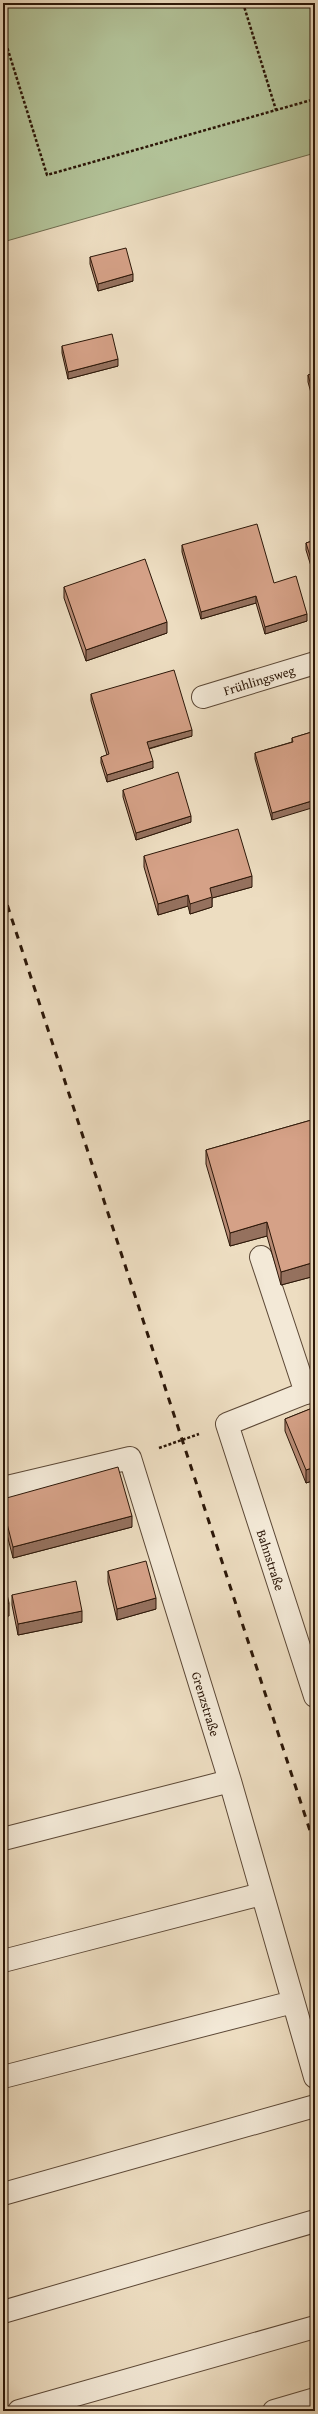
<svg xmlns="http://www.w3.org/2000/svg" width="318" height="2414" viewBox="0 0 318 2414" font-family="'Gentium Book Plus',serif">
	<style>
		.green { fill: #b2c298; stroke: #6f6c50 }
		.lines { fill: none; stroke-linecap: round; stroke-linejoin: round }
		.minor-casing { stroke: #5c4836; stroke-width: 24 }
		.path { stroke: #2c1708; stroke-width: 2.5; stroke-dasharray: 3 2; stroke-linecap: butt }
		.minor { stroke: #f3e9d7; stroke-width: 22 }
		.rail { stroke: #2c1708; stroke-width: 3; stroke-dasharray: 7 7; stroke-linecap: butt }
		.wall { fill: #b78a74; stroke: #2c1708 }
		.shaded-wall { fill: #95715e; stroke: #2c1708 }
		.building { fill: #d5a187; stroke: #2c1708 }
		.labels { text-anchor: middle; stroke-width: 3.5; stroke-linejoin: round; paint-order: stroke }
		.street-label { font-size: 13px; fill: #2c1708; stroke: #f3e9d7 }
	</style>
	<rect width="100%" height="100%" fill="#edddc1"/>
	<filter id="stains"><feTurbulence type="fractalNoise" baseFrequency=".005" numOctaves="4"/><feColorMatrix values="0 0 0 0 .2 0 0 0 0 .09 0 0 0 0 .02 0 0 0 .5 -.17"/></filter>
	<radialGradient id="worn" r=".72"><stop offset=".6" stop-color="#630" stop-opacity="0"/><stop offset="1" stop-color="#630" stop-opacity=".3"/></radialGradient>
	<path class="green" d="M 3,3 L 315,3 L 315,153 L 3,242 Z"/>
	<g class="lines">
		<defs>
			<path id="minor" d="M 203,697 L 315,663
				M 261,1257 L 306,1393
				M 315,1389 L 227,1424 L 315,1696
				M 3,1488 L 130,1458 L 230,1781 L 315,2077
				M 3,1839 L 230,1781
				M 3,1961 L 261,1894
				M 3,2077 L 293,2002
				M 3,2194 L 315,2106
				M 3,2312 L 315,2221
				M 19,2411 L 315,2327
				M 274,2411 L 315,2399"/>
		</defs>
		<use href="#minor" class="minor-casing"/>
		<path class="path" d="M 243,3 L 276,110
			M 3,34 L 47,175 L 315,99
			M 159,1448 L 199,1434"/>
		<use href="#minor" class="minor"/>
		<path class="rail" d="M 3,892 L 315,1846"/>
	</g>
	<path class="wall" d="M 90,257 L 133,281 L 98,291 L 90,264 Z
		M 62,346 L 118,366 L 68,379 L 62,353 Z
		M 315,373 L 315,407 L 308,382 L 308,375 Z
		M 315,540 L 315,579 L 306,550 L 306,543 Z
		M 182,545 L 274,583 L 307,621 L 265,634 L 256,603 L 201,619 L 182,552 Z
		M 64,587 L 167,633 L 86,661 L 64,598 Z
		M 91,694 L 192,736 L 149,749 L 153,768 L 107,782 L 101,763 L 101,757 L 107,755 L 91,701 Z
		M 315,731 L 272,820 L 255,759 L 255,753 L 292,742 L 292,738 Z
		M 123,790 L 191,822 L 136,840 L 123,797 Z
		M 144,856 L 252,887 L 212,898 L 212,907 L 190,914 L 188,906 L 158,915 L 144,867 Z
		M 315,1119 L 315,1276 L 281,1285 L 267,1236 L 230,1246 L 206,1164 L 206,1150 Z
		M 315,1407 L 315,1480 L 306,1483 L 285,1431 L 285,1419 Z
		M 3,1499 L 132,1527 L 13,1558 L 3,1519 Z
		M 108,1571 L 156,1609 L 117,1620 L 108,1582 Z
		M 12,1595 L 82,1622 L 18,1635 L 12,1605 Z"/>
	<path class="shaded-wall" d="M 133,274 L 133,281 L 98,291 L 98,284 Z
		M 118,359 L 118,366 L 68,379 L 68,372 Z
		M 256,596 L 256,603 L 201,619 L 201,612 Z
		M 307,614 L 307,621 L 265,634 L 265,627 Z
		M 167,622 L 167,633 L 86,661 L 86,650 Z
		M 192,730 L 192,736 L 147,749 L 147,742 Z
		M 153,761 L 153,768 L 107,782 L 107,775 Z
		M 315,800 L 315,807 L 272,820 L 272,813 Z
		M 191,816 L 191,822 L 136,840 L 136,833 Z
		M 252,876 L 252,887 L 212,898 L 212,907 L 190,914 L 190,904 L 210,888 Z
		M 188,895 L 188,906 L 158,915 L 158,904 Z
		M 267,1222 L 267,1236 L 230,1246 L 230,1233 Z
		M 315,1262 L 315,1276 L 281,1285 L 281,1272 Z
		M 315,1467 L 315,1480 L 306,1483 L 306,1470 Z
		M 132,1516 L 132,1527 L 13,1558 L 13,1547 Z
		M 156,1598 L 156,1609 L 117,1620 L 117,1609 Z
		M 9,1603 L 9,1616 L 3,1617 L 3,1604 Z
		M 82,1611 L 82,1622 L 18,1635 L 18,1624 Z"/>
	<path class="building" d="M 126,248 L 133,274 L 98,284 L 90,257 Z
		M 112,334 L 118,359 L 68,372 L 62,346 Z
		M 315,373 L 315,400 L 308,375 Z
		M 257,524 L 274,583 L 296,576 L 307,614 L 265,627 L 256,596 L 201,612 L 182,545 Z
		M 315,540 L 315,572 L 306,543 Z
		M 145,559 L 167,622 L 86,650 L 64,587 Z
		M 174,670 L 192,730 L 147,742 L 153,761 L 107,775 L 101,757 L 109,754 L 91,694 Z
		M 315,731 L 315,800 L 272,813 L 255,753 L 293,742 L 292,738 Z
		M 178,772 L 191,816 L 136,833 L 123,790 Z
		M 238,829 L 252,876 L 210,888 L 212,897 L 190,904 L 188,895 L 158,904 L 144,856 Z
		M 315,1119 L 315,1262 L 281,1272 L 267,1222 L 230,1233 L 206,1150 Z
		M 315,1407 L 315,1467 L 306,1470 L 285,1419 Z
		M 118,1467 L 132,1516 L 13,1547 L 3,1508 L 3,1499 Z
		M 146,1561 L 156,1598 L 117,1609 L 108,1571 Z
		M 3,1577 L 9,1603 L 3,1604 Z
		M 76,1581 L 82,1611 L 18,1624 L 12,1595 Z"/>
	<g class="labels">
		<g class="street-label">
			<text transform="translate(259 680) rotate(-17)" y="5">Frühlingsweg</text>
			<text transform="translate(271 1560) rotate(72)" y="5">Bahnstraße</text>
			<text transform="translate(206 1704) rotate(73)" y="5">Grenzstraße</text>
		</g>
	</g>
	<rect width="318" height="2414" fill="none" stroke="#edddc1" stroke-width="16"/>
	<rect x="4" y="4" width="310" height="2406" fill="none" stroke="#2c1708" stroke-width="2"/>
	<rect x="8" y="8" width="302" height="2398" fill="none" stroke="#2c1708"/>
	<rect width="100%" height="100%" filter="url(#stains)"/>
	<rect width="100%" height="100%" fill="url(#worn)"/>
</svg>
